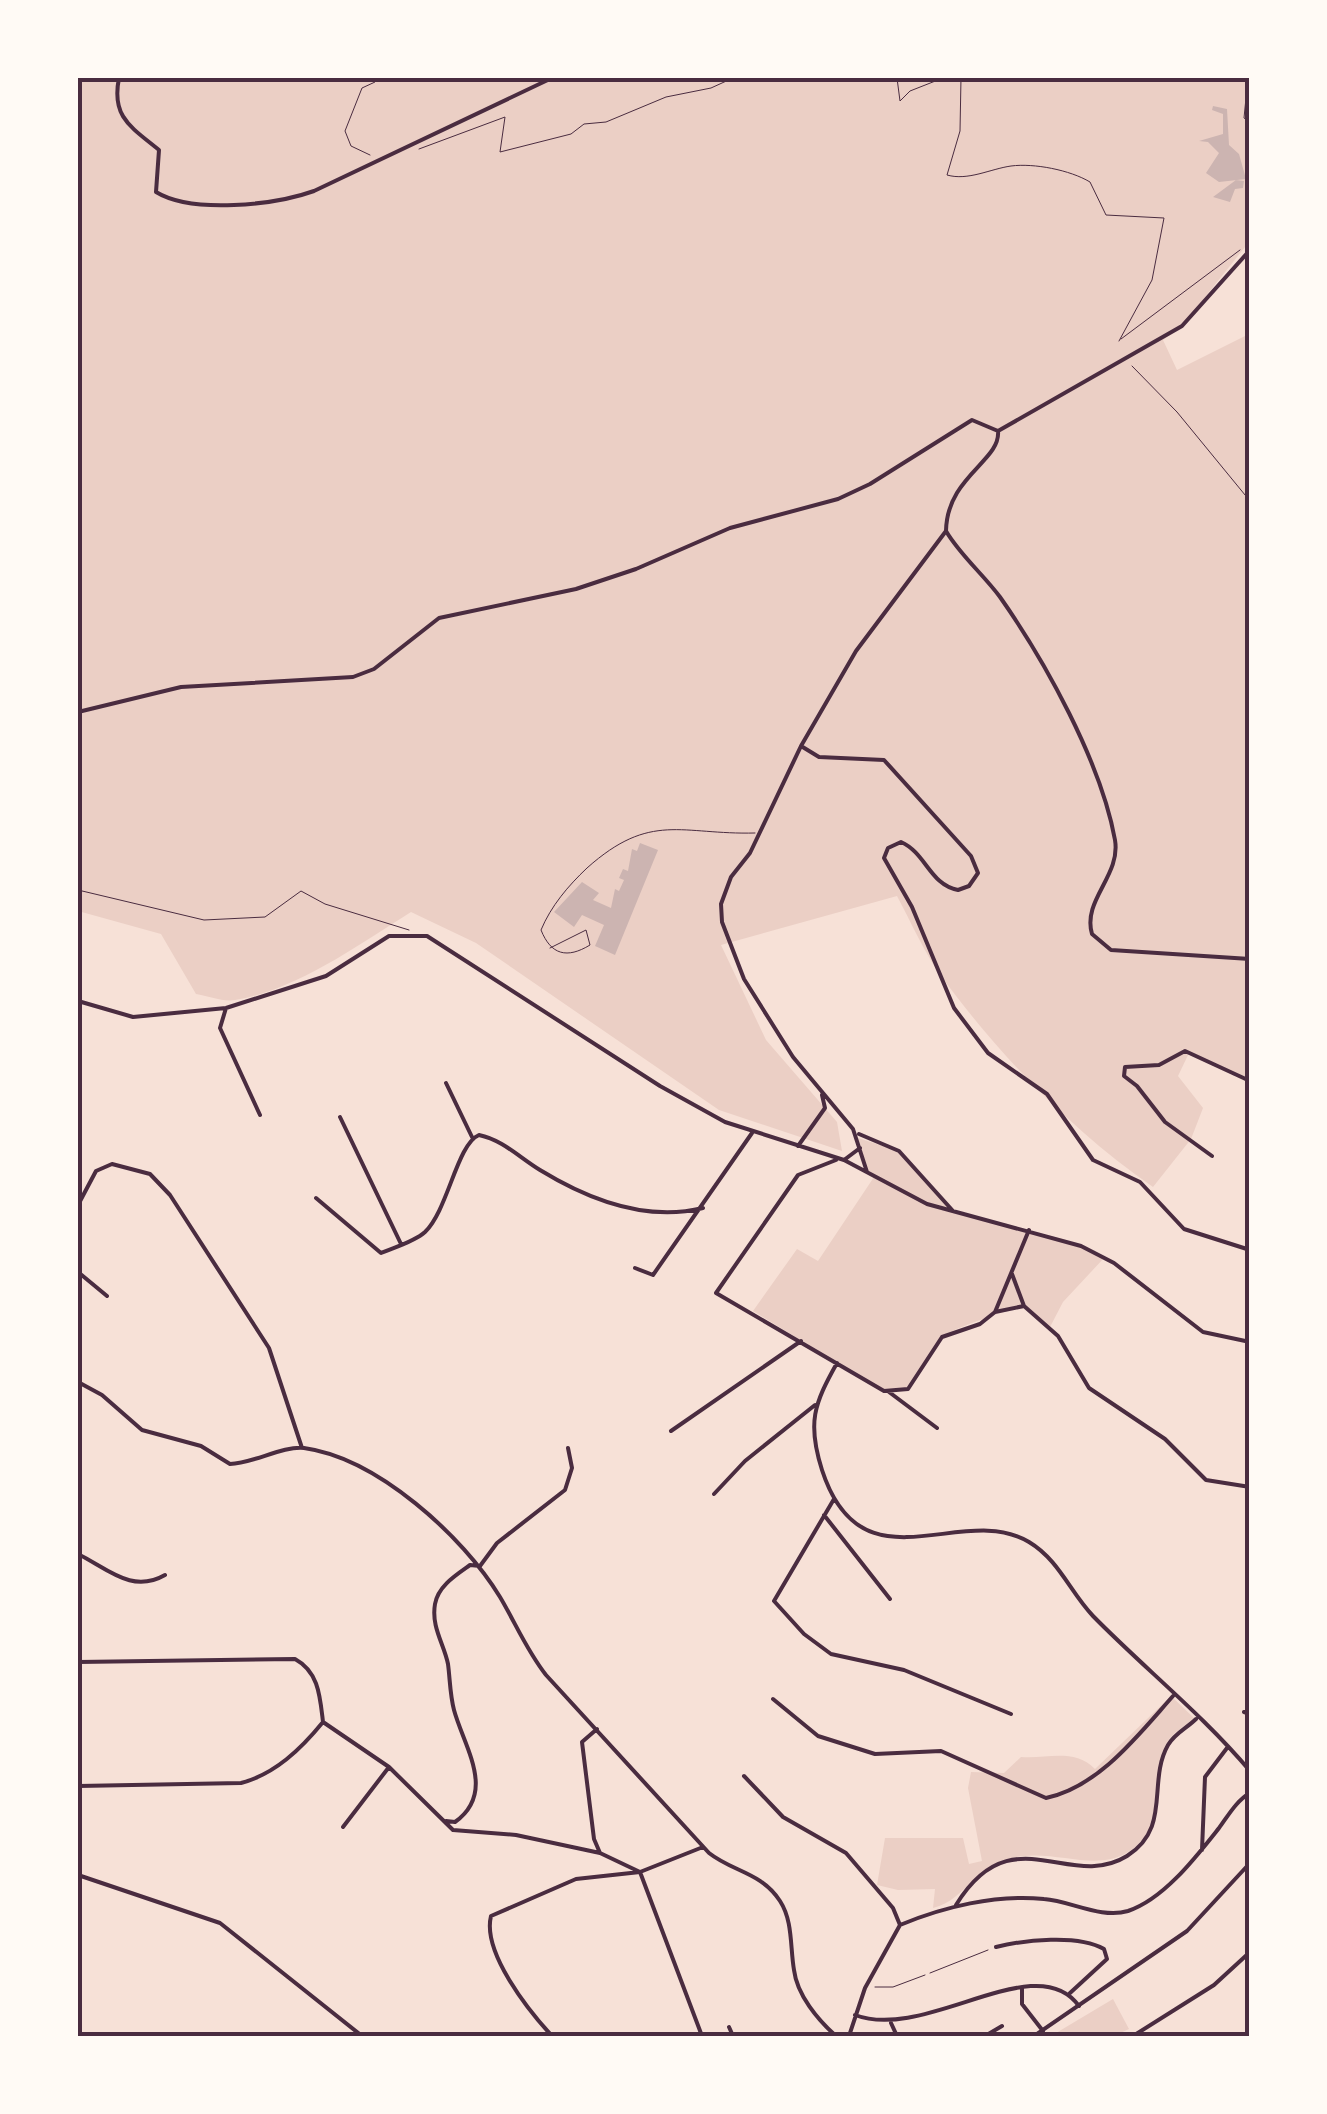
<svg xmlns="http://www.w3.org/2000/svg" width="1327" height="2114" viewBox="0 0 1327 2114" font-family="'DM Sans',sans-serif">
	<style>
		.green { fill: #ebcfc5 }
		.building { fill: #ccb4b1 }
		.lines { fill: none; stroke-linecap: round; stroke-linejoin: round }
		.path { stroke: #4a2c40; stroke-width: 1 }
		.service { stroke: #4a2c40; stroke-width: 1 }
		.minor { stroke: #4a2c40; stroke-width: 4 }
		.tertiary { stroke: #4a2c40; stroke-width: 4 }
		.neatline { fill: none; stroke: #4a2c40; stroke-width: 4 }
	</style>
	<rect width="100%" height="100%" fill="#f7e1d7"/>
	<path class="green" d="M 78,78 L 1249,78 L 1249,242 L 1182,326 L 1163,340 L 1177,370 L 1249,334 L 1249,1080 L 1189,1053 L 1178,1076 L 1203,1108 L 1191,1139 L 1153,1187 C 1073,1132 999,1055 941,976 C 924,952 911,922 897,896 L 721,945 L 766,1040 L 837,1122 L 842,1151 L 719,1110 L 476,943 L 411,912 C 358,945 297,990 235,1000 C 223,1002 208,996 196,994 L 161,934 L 78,911 Z
		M 858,1138 L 899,1151 L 953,1211 L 1066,1240 L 1104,1258 L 1063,1302 L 1050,1327 L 1024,1306 C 1011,1309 952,1329 943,1336 C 928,1350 923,1375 908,1389 L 884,1391 L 753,1311 L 797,1249 L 818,1261 L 874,1177 L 867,1172 Z
		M 1171,1696 L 1194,1718 C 1184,1727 1173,1732 1166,1744 C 1151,1771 1164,1809 1146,1835 C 1113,1880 1068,1851 1023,1856 C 973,1861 970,1898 933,1908 L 935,1889 L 898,1890 L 877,1885 L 885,1838 L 963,1838 L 969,1864 L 982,1861 L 968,1788 L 971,1772 L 1004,1773 L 1021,1757 C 1048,1759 1074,1748 1095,1769 Z
		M 1113,1999 L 1129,2029 L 1114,2036 L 1051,2036 Z"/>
	<path class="building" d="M 1213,106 L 1227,109 L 1229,145 L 1239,154 L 1246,179 L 1219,182 L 1206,173 L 1219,153 L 1208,142 L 1199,141 L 1223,134 L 1223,114 L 1212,110 Z
		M 1236,180 L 1244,181 L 1243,188 L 1235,189 L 1230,202 L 1213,197 Z
		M 640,843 L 658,850 L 615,955 L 595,946 L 604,925 L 582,915 L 574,927 L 554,912 L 582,882 L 599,893 L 593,900 L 611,908 L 615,889 L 619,891 L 624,880 L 619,878 L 623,869 L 628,871 L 632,849 L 637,851 Z"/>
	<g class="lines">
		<path class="path" d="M 897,78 L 900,101 L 910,91 L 943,78
			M 961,78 L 960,131 L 947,175 C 968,181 990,169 1011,166 C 1034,163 1070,170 1090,182 L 1106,215 L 1164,218 L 1152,280 L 1119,341
			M 1248,78 L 1244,118 L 1250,122
			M 419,149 L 505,117 L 500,152 L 571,134 L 584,124 L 606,122 L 666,97 L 711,88 L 733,78
			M 370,155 L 351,146 L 345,131 L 362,88 L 375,82 L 376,78
			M 1121,339 L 1240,250
			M 1132,366 L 1177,412 L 1250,501
			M 78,890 L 204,920 L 265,917 L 301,891 L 325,904 L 409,930
			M 930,1973 L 988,1950
			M 875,1987 L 893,1987 L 925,1975"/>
		<path class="service" d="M 550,948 L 586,930 L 590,945 C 567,959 551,955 541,930 C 551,906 568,886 587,868 C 651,811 681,835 755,833"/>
		<path class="minor" d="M 801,746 L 819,757 L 884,760 L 971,856 L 978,873 L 969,886 L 958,890 C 930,885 926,853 901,842 L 888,848 L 884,858 L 912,907 L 954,1008 L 988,1053 L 1047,1094 L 1093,1160 L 1140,1182 L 1184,1229 L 1250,1250
			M 78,1001 L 133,1017 L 226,1008 L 326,976 L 389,936 L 427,936 L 660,1086 L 725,1122 L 844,1160 L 927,1204 L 1081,1246 L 1114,1263 L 1203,1332 L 1250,1342
			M 226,1008 L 220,1028 L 260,1115
			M 446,1083 L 472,1137
			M 340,1117 L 401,1244
			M 859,1134 L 899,1151 L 953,1211
			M 798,1146 L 825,1108 L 822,1095
			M 1212,1156 L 1165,1122 L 1137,1086 L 1124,1076 L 1125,1067 L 1159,1065 L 1185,1051 L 1250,1081
			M 836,1160 L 798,1175 L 716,1293 L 884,1391 L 908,1389 L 942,1337 L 980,1324 L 995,1312 L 1029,1230
			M 844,1160 L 860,1148
			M 867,1172 L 853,1129 L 793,1057 L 744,979 L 722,922 L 721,904 L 731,877 L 750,853 L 801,746 L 856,651 L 946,531
			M 316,1198 L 381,1253 C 395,1247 414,1242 425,1232 C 448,1210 457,1144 479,1135 C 503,1140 520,1158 540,1170 C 589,1200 646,1222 703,1208
			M 78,1205 L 96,1171 L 112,1164 L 150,1174 L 170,1195 L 269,1348 L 302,1448
			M 635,1268 L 653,1275 L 752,1133
			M 78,1272 L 107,1296
			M 1012,1274 L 1024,1306 L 1058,1336 L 1089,1388 L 1165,1439 L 1206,1480 L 1250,1487
			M 995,1312 L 1024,1306
			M 837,1363 C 814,1404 807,1423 822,1470 C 862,1593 962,1501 1029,1542 C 1059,1560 1070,1592 1093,1616 C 1144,1668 1203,1715 1250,1771
			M 78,1382 L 102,1395 L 142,1430 L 201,1446 L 230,1464 C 254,1463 282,1446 304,1448 C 377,1458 463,1536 500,1597 C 516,1624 527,1651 546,1675 L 709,1853 C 733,1872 761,1872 780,1901 C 793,1921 790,1947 794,1970 C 797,1995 818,2020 836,2036
			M 889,1392 L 937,1428
			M 671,1431 L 801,1341
			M 714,1494 L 745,1461 L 815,1405
			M 834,1499 L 774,1601 L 804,1634 L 831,1654 L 904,1670 L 1011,1714
			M 824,1515 L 890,1599
			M 78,1554 C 108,1569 132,1594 165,1575
			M 78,1662 L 295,1659 C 319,1672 320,1697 323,1722
			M 773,1699 L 818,1736 L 875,1754 L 941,1751 L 1046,1798 C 1099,1787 1139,1734 1173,1696
			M 1244,1712 L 1250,1714
			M 597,1729 L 582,1742 L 594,1839 L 600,1853 L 640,1872 L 702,2036
			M 744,1776 L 783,1817 L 846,1853 L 893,1908 L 900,1925
			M 78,1786 L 241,1783 C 275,1774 301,1749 323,1722 L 389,1767 L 453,1830 L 516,1835 L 600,1853
			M 446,1821 L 455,1822 C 497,1792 464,1747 454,1710 C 450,1695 450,1679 448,1664 C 444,1644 431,1627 435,1604 C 438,1586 456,1575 470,1565 L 480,1566 L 497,1543 L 565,1490 L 572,1468 L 568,1448
			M 343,1827 L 389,1767
			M 1202,1850 L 1205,1777 L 1227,1748
			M 78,1875 L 220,1923 L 362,2036
			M 956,1905 C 1012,1814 1069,1892 1127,1856 C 1172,1828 1147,1782 1168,1745 C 1175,1733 1187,1728 1196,1719
			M 996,1947 C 1024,1940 1078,1934 1104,1949 L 1107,1959 L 1070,1993
			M 1022,1988 L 1022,2004 L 1043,2031
			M 855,2015 C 926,2042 1036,1946 1079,2006
			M 891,2023 L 897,2036
			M 729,2027 L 733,2036
			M 552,2036 C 528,2010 482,1952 491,1916 L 576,1879 L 640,1872 L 703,1847
			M 849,2036 L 865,1988 L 900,1925 C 943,1907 996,1894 1044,1899 C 1071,1901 1101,1919 1128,1911 C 1164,1899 1196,1857 1219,1828 C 1228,1816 1236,1801 1250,1793
			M 985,2036 L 1002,2026
			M 1133,2036 L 1214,1985 L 1250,1952"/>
		<path class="tertiary" d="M 119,78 C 111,117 131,127 159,150 L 156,192 C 192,214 275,205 314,191 L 552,78
			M 998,431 C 1001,461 947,476 946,531 C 960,555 983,574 1000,597 C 1045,661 1101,762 1115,840 C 1121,876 1082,900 1092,934 L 1111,950 L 1250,959
			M 998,431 L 1182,326 L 1250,250
			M 78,712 L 181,687 L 353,677 L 374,669 L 439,618 L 576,589 L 636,569 L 730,528 L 838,499 L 870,484 L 972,420 L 998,431
			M 1034,2036 L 1187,1931 L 1250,1863"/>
	</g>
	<rect width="1327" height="2114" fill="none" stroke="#fffaf5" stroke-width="160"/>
	<rect x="80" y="80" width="1167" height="1954" class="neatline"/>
</svg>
